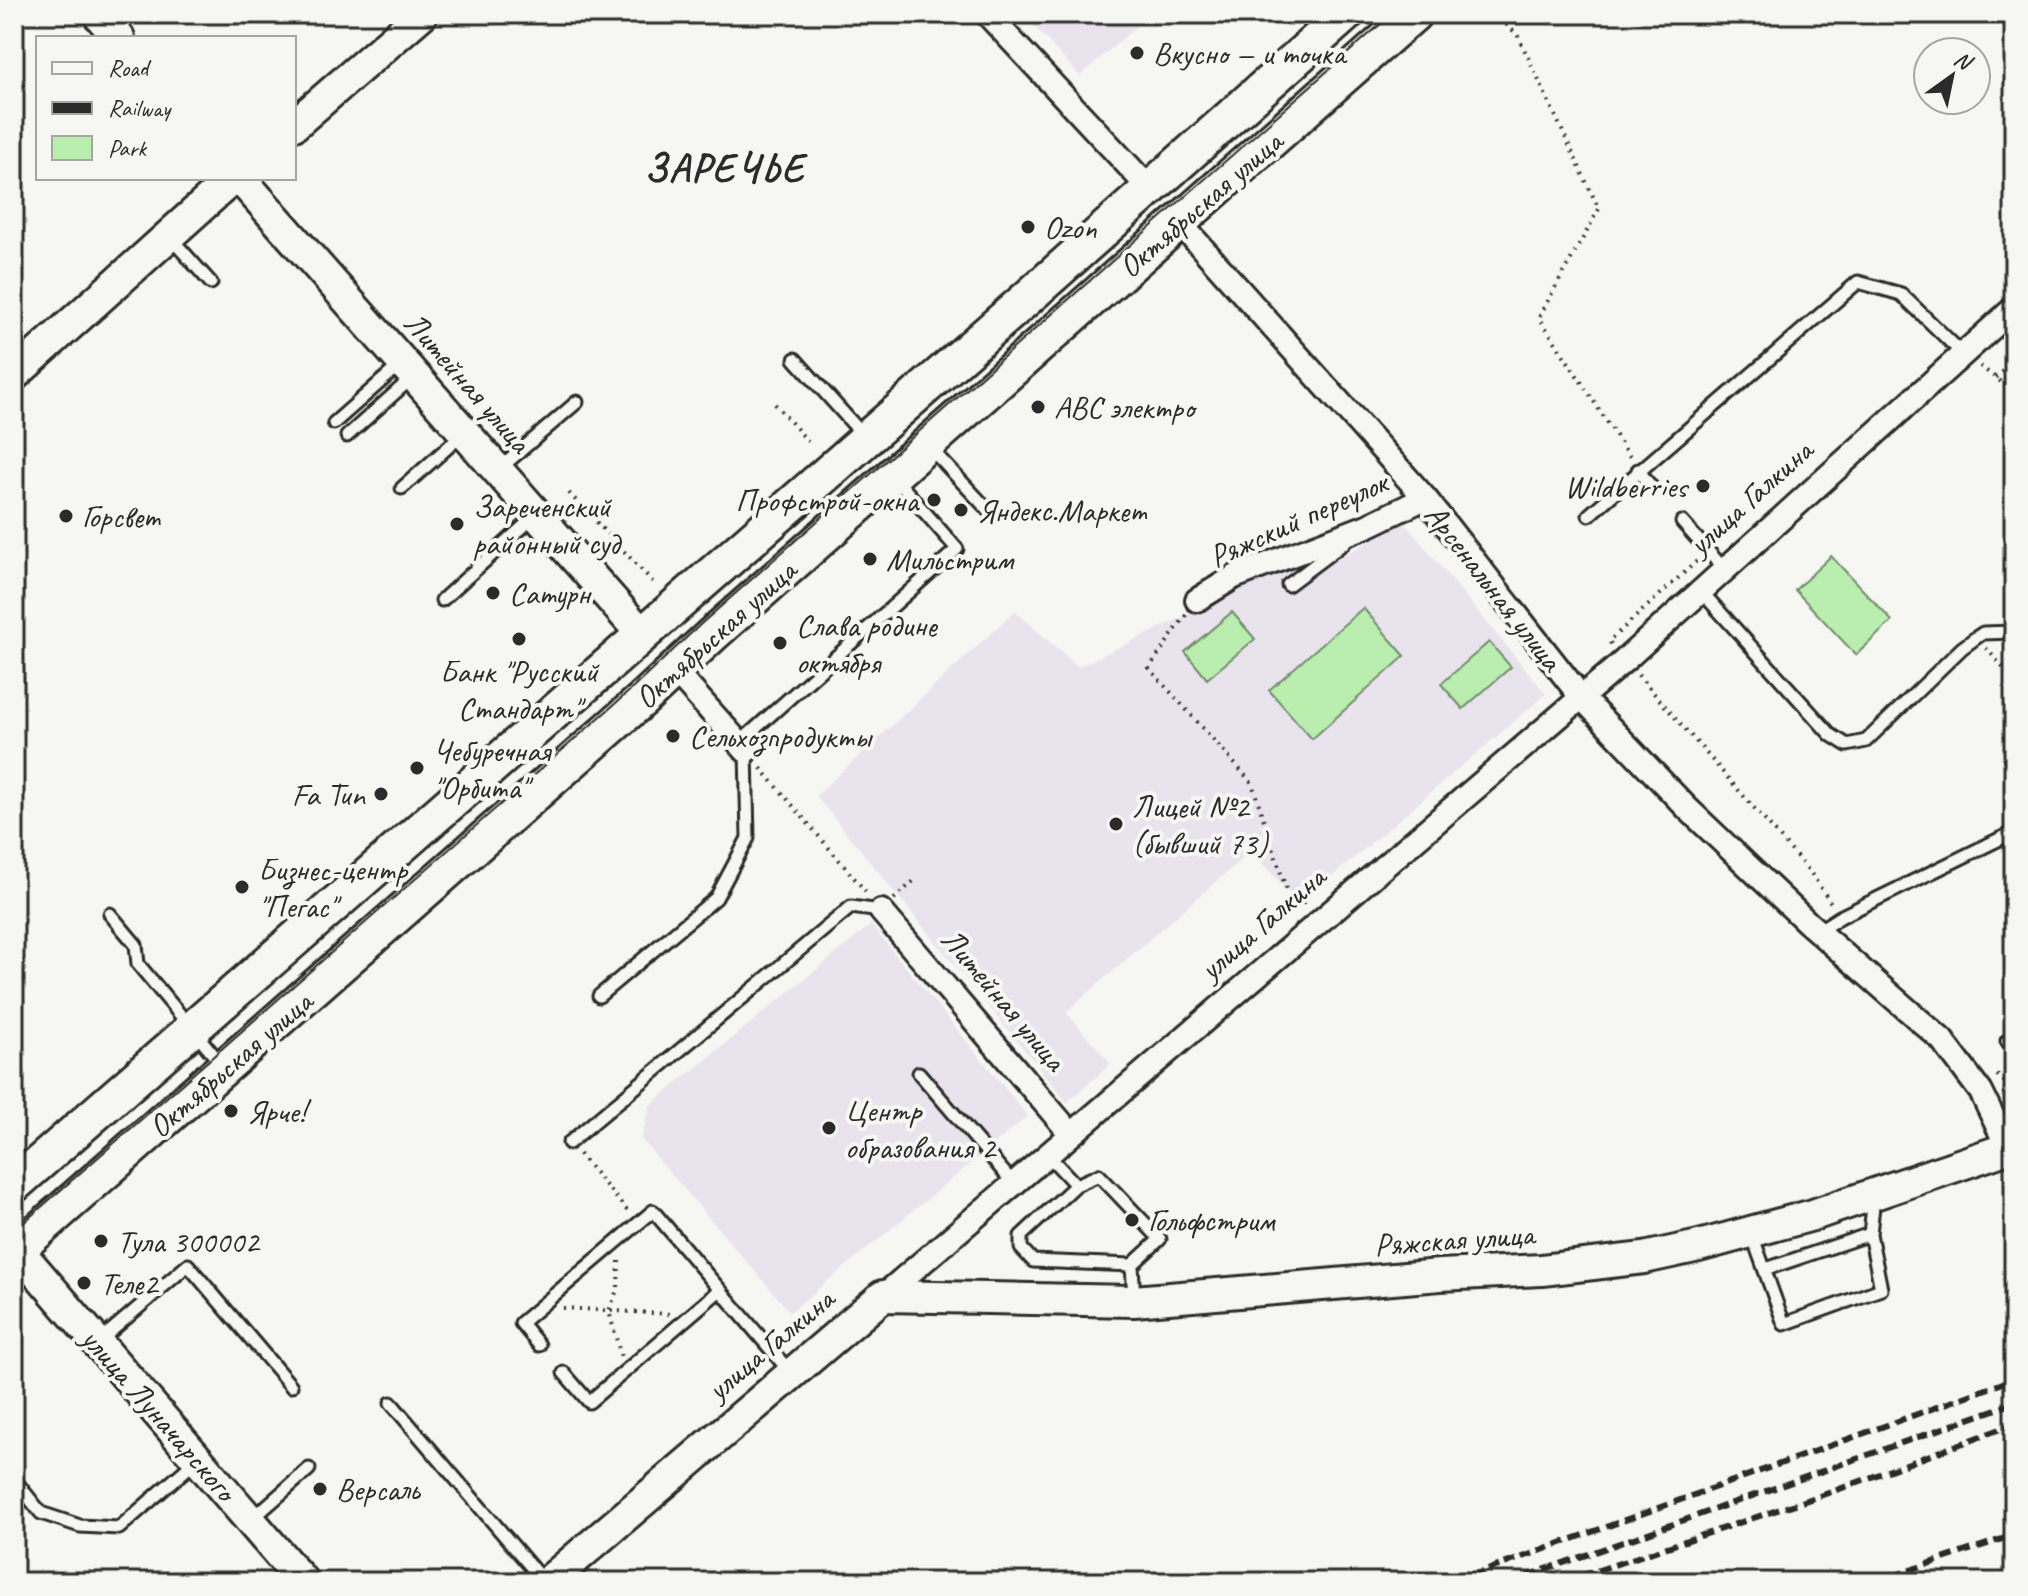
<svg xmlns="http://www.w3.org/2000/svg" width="2028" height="1596" viewBox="0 0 2028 1596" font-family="Caveat,sans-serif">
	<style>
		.built { fill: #e9e3ee }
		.green { fill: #baeeaf; stroke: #728c6d; stroke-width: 2 }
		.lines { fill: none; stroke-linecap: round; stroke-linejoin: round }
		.lane-casing { stroke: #2b2b2b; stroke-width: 17 }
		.street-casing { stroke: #2b2b2b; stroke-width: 28 }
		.secondary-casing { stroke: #2b2b2b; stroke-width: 36 }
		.primary-casing { stroke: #2b2b2b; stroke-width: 40 }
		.path { stroke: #2b2b2b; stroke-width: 4; stroke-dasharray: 2 6; stroke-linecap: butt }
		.lane { stroke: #f6f6f2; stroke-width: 11 }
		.street { stroke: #f6f6f2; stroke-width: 22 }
		.secondary { stroke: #f6f6f2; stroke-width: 30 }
		.primary { stroke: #f6f6f2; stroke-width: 34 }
		.tram { stroke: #2b2b2b; stroke-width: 2 }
		.rail { stroke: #2b2b2b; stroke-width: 6; stroke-dasharray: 12 6; stroke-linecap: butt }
		.poi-dot { fill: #2b2b2b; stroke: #f6f6f2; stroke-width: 3 }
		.labels { text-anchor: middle; stroke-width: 8; stroke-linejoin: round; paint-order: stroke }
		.poi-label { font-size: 32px; fill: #2b2b2b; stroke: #f6f6f2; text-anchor: start }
		.street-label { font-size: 32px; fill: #2b2b2b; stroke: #f6f6f2 }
		.district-label { font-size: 40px; font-weight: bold; letter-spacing: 2px; fill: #2b2b2b; stroke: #f6f6f2 }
	</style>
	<rect width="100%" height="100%" fill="#f6f6f2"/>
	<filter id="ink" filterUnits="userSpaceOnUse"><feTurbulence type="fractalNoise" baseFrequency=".0125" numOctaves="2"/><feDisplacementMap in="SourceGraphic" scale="16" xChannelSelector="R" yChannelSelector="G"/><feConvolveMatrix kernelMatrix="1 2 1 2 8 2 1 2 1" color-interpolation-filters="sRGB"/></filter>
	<g filter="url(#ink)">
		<path class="built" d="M 1023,14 L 1150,14 L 1080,76 Z
			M 1403,521 L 1546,694 L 1300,904 L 1251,851 L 1066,1012 L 1111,1064 L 1067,1102 L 816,796 L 1015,611 L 1078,667 L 1328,548 L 1343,556 Z
			M 871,925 L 1028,1116 L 790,1312 L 641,1139 L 650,1105 Z"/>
		<path class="green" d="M 1831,556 L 1892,621 L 1856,655 L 1795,590 Z
			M 1363,608 L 1405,656 L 1312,739 L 1269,690 Z
			M 1232,612 L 1255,639 L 1207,679 L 1185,652 Z
			M 1489,642 L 1511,667 L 1463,709 L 1441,684 Z"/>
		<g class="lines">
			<defs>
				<path id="lane" d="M 169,236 L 211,283
					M 795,359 L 863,435
					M 334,423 L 402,363
					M 347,436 L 414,376
					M 931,449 L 992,514
					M 498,470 L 577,402
					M 1638,470 L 1653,489
					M 402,488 L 464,433
					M 1589,515 L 1858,282 L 1901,294 L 1963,354
					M 1682,522 L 1724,569
					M 1288,585 L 1344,543
					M 1700,590 L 1831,735 L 1847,745 L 1866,741 L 1962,648 L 1977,637 L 1983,633 L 2014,632
					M 442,600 L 536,515
					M 739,743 L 957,549 L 894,477
					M 110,914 L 136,945 L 138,964 L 222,1065
					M 1818,931 L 1840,917 L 2014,832
					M 599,996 L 716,898 L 748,838 L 746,751
					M 2007,1041 L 2014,1039
					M 919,1073 L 1014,1184
					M 569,1143 L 851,907 L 881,911
					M 1048,1155 L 1076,1185 L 1021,1236 L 1021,1248 L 1033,1261 L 1132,1265 L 1134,1299
					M 1076,1185 L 1099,1175 L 1160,1239 L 1132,1265
					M 1751,1232 L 1784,1324 L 1881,1289 L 1870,1234
					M 1766,1269 L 1870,1234 L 1874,1197
					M 97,1343 L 188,1265 L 291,1386
					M 539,1345 L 521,1323 L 653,1211 L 790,1372
					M 564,1373 L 589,1402 L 720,1290
					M 391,1403 L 544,1582
					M 14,1479 L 41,1513 L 80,1526 L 119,1528 L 198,1459
					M 252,1519 L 309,1469"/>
				<path id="street" d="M 987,14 L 1150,189
					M 1179,222 L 1425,498 L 1581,697 L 1687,808 L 1808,923 L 1942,1040 L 1981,1092 L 2008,1148
					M 1197,600 L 1234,577 L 1367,526 L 1425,498
					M 674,670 L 746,751
					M 881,911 L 1071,1134
					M 883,1296 L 1625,660 L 2014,308"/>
				<path id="secondary" d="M 98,14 L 119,38
					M 294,125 L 422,14
					M 240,178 L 642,634
					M 14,375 L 233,178
					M 17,1249 L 303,1582
					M 548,1582 L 883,1296 L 1134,1301 L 1440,1275 L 1542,1270 L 1644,1258 L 1699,1246 L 1813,1215 L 2014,1146"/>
				<path id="primary" d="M 14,1185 L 1025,300 L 1346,14
					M 14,1252 L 643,699 L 712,635 L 1414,14"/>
			</defs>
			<use href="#lane" class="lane-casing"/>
			<use href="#street" class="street-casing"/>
			<use href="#secondary" class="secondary-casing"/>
			<use href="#primary" class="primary-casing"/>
			<path class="path" d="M 1494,14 L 1517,34 L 1599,209 L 1539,317 L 1630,457
				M 1980,366 L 2001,382 L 2014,396
				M 1996,378 L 2014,361
				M 775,404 L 811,445
				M 569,493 L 653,582
				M 1186,615 L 1149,668 L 1252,783 L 1286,889 L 1308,907
				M 1611,644 L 1609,641 L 1698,560
				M 1986,648 L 2014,680
				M 1638,675 L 1810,872 L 1833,906
				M 761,768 L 867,893
				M 894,899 L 916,879
				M 1997,1075 L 2014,1090
				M 579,1154 L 630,1214
				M 619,1261 L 618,1287 L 609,1311 L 621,1357
				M 563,1308 L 670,1314"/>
			<use href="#lane" class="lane"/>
			<use href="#street" class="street"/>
			<use href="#secondary" class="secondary"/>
			<use href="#primary" class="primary"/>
			<path class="tram" d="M 14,1231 L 633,688 L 702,623 L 1392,14"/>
			<path class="rail" d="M 1454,1582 L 2014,1379
				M 1510,1582 L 2014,1403
				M 1563,1582 L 1834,1491 L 2014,1424
				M 1875,1582 L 2014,1535
				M 1995,1582 L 2014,1575"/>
		</g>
	</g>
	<g class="poi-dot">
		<circle cx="1137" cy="53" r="8"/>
		<circle cx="1028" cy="227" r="8"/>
		<circle cx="1038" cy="407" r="8"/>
		<circle cx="1703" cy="486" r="8"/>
		<circle cx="934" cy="500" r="8"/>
		<circle cx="961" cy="510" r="8"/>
		<circle cx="66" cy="516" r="8"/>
		<circle cx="457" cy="524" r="8"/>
		<circle cx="870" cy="559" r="8"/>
		<circle cx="493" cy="593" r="8"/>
		<circle cx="519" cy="639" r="8"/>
		<circle cx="780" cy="643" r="8"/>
		<circle cx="673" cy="736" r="8"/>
		<circle cx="417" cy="768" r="8"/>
		<circle cx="381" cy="794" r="8"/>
		<circle cx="1116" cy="824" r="8"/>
		<circle cx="242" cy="887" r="8"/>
		<circle cx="231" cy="1111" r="8"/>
		<circle cx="829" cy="1128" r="8"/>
		<circle cx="1132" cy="1220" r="8"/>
		<circle cx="101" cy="1241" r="8"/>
		<circle cx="84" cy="1283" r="8"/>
		<circle cx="320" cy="1489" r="8"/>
	</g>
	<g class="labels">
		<g class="poi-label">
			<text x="1153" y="64">Вкусно — и точка</text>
			<text x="1044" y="238">Ozon</text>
			<text x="1054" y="418">АВС электро</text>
			<text x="1687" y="497" text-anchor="end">Wildberries</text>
			<text x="918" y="511" text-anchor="end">Профстрой-окна</text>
			<text x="473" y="517">Зареченский<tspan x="473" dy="37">районный суд</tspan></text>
			<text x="977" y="521">Яндекс.Маркет</text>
			<text x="82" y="527">Горсвет</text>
			<text x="886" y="570">Мильстрим</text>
			<text x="509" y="604">Сатурн</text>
			<text x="796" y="636">Слава родине<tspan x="796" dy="37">октября</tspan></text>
			<text x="519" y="682" text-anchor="middle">Банк "Русский<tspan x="519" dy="37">Стандарт"</tspan></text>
			<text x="689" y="747">Сельхозпродукты</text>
			<text x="433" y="761">Чебуречная<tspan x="433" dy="37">"Орбита"</tspan></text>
			<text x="365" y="805" text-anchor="end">Fa Tun</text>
			<text x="1132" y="817">Лицей №2<tspan x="1132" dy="37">(бывший 73)</tspan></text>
			<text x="258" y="880">Бизнес-центр<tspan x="258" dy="37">"Пегас"</tspan></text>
			<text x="845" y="1121">Центр<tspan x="845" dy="37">образования 2</tspan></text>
			<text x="247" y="1122">Ярче!</text>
			<text x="1148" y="1231">Гольфстрим</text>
			<text x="117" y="1252">Тула 300002</text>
			<text x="100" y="1294">Теле2</text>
			<text x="336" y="1500">Версаль</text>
		</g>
		<g class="street-label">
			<text transform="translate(1200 204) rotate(-41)" y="11">Октябрьская улица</text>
			<text transform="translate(468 382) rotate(49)" y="11">Литейная улица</text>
			<text transform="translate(1750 497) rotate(-42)" y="11">улица Галкина</text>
			<text transform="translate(1298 519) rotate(-24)" y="11">Ряжский переулок</text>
			<text transform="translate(1494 587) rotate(52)" y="11">Арсенальная улица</text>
			<text transform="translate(715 634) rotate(-42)" y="11">Октябрьская улица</text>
			<text transform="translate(1262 923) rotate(-41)" y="11">улица Галкина</text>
			<text transform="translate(1004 999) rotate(50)" y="11">Литейная улица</text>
			<text transform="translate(230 1064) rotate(-41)" y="11">Октябрьская улица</text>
			<text transform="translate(1454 1239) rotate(-4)" y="11">Ряжская улица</text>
			<text transform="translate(770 1344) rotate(-40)" y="11">улица Галкина</text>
			<text transform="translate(159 1414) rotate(49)" y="11">улица Луначарского</text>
		</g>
		<g class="district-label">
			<text x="725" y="181">ЗАРЕЧЬЕ</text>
		</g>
	</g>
	<rect width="2028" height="1596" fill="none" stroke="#f6f6f2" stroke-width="48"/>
	<rect x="24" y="24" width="1980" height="1548" fill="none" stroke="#2b2b2b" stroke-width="3" filter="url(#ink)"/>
	<rect x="36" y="36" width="260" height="144" fill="#f6f6f2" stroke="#a5a5a2" stroke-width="2"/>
	<rect x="52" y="62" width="40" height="12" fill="#f6f6f2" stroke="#a5a5a2" stroke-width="2"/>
	<text x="108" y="76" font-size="24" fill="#2b2b2b">Road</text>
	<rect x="52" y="102" width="40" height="12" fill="#2b2b2b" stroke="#a5a5a2" stroke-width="2"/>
	<text x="108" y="116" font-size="24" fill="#2b2b2b">Railway</text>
	<rect x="52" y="136" width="40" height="24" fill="#baeeaf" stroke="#a5a5a2" stroke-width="2"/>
	<text x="108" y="156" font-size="24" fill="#2b2b2b">Park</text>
	<g transform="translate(1952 76) rotate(33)"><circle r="38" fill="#f6f6f2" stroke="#a5a5a2" stroke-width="2"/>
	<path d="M0-6L14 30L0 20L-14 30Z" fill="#2b2b2b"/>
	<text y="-12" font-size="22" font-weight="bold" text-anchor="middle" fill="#2b2b2b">N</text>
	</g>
</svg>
